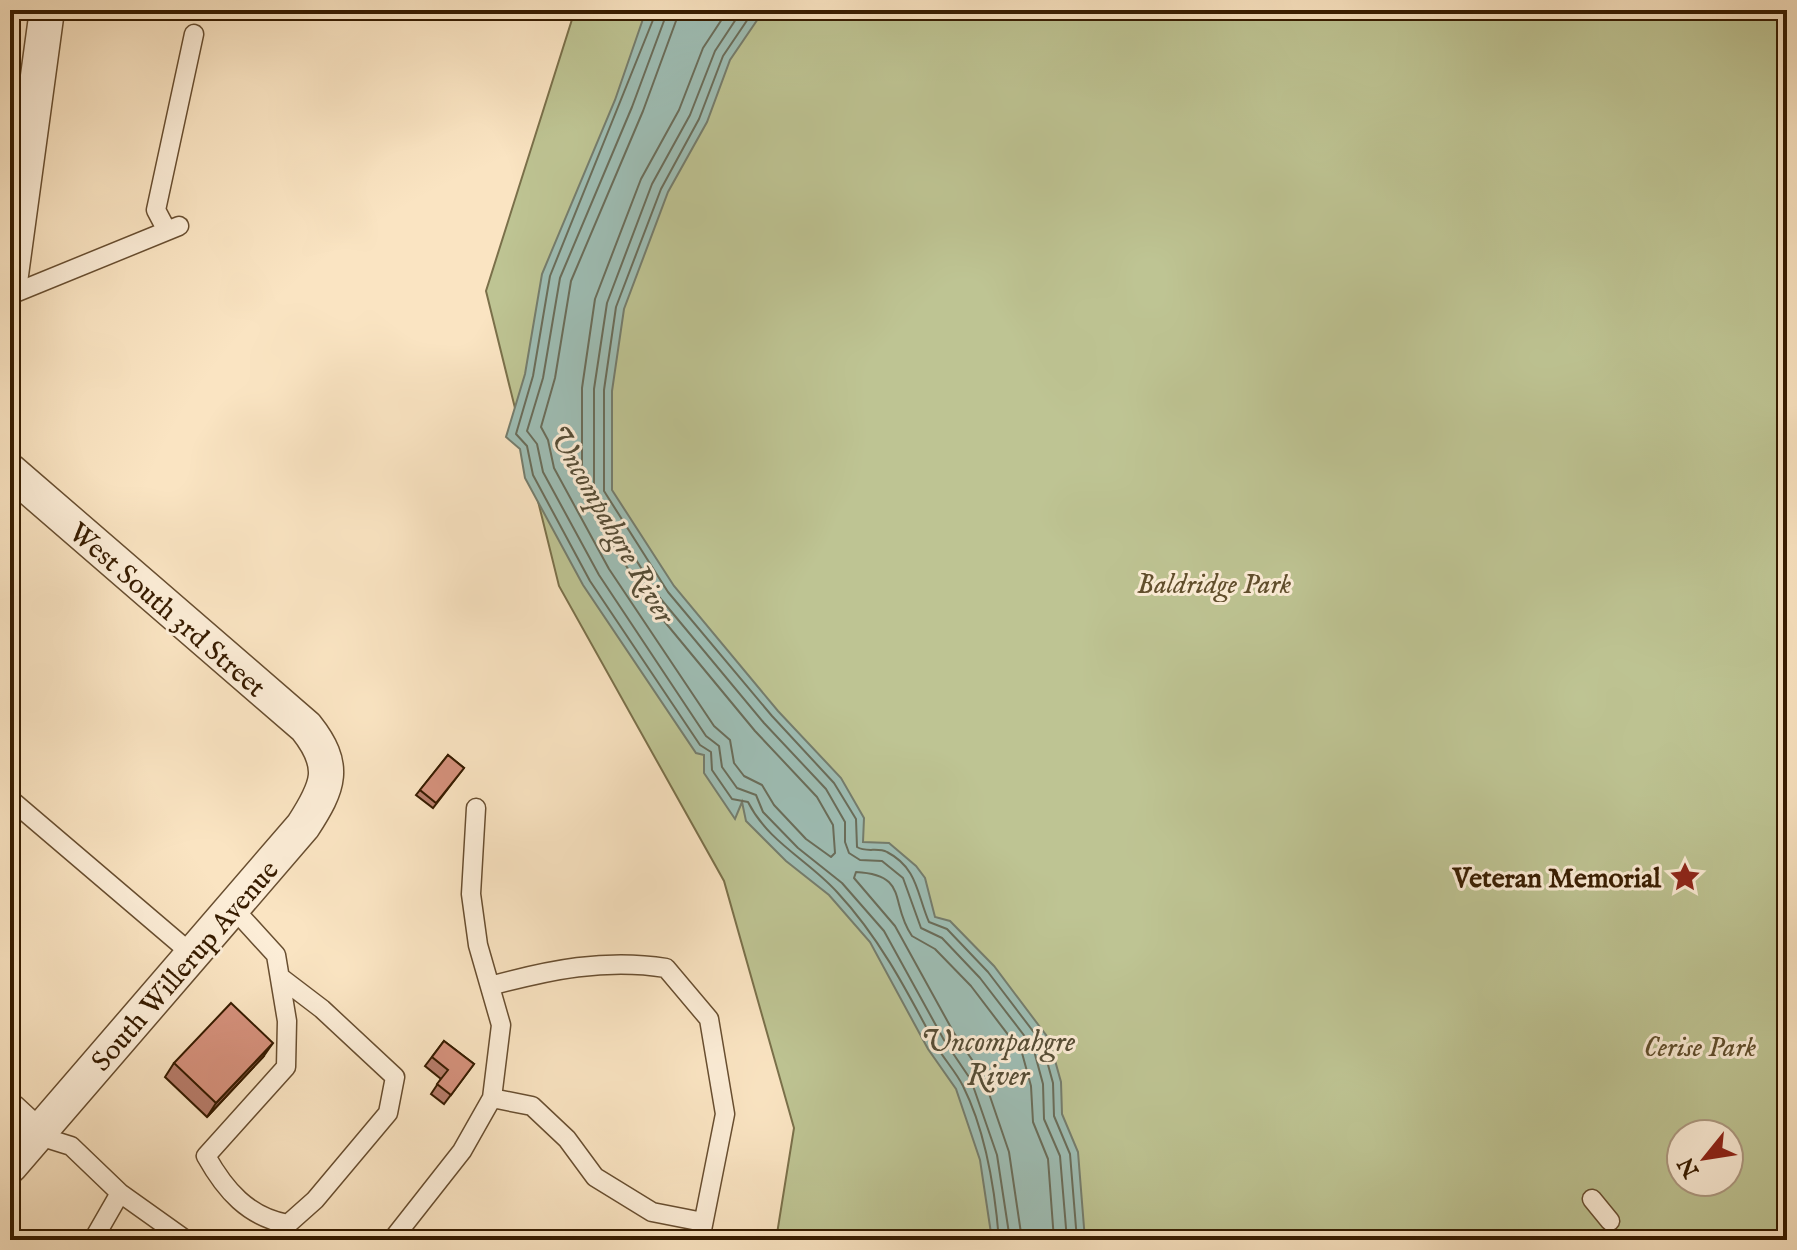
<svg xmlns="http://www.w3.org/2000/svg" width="1797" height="1250" viewBox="0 0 1797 1250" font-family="'IM FELL English',serif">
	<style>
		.green { fill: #bec493; stroke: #7a704a; stroke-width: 2; fill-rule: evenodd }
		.water { fill: #9ebeb5; stroke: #757d6d; stroke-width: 2 }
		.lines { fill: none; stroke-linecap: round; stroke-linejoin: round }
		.shore { stroke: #6a6d5a; stroke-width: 2 }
		.service-casing { stroke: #684e30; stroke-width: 21 }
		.minor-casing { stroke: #684e30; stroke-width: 37 }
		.service { stroke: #fcedd7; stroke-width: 18 }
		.minor { stroke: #fcedd7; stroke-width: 34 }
		.wall { fill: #b77d6b; stroke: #371c00; stroke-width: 2 }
		.shaded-wall { fill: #956657; stroke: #371c00; stroke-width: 2 }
		.building { fill: #d5917c; stroke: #371c00; stroke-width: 2 }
		.labels { text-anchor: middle; stroke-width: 6; stroke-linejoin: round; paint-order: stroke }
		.park-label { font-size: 28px; font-style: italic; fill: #604e2c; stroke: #fcedd7 }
		.street-label { font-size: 28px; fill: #371c00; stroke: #fcedd7 }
		.poi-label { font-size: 28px; font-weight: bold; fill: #371c00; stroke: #fcedd7; text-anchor: end }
		.water-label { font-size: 30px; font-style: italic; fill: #564d36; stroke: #fcedd7 }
	</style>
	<rect width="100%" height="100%" fill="#fae4c2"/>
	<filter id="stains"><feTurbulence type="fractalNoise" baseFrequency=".0025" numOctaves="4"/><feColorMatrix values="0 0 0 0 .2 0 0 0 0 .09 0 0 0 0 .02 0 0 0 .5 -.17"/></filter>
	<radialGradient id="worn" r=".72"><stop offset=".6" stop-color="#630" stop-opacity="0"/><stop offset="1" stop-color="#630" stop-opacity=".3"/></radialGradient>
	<path class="green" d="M 575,10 L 1787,10 L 1787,1240 L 776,1240 L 794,1128 L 724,881 L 559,586 L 486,291 ZM 1681,1134 L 1729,1134 L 1729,1182 L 1681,1182 Z"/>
	<path class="water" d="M 653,10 L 764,10 L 730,60 L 707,122 L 668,192 L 624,309 L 612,391 L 612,490 L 674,586 L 778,711 L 841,778 L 864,818 L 863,842 L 889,843 L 916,866 L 925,878 L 935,917 L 950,921 L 994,966 L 1049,1039 L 1061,1082 L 1062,1114 L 1078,1152 L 1085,1240 L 992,1240 L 980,1160 L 956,1089 L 928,1049 L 870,942 L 829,895 L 786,861 L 746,821 L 742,802 L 735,819 L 704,773 L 704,755 L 696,753 L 583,585 L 525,478 L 520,449 L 506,437 L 525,374 L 542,274 L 615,100 L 643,19 Z"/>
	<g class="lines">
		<path class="shore" d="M 657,10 L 550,276 L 533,376 L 516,434 L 527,446 L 533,475 L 590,581 L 700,745 L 711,752 L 712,770 L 732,799 L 748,802 C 768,842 808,860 837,892 C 878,936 905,987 933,1040 C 941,1056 955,1070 963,1086 C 986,1132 995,1190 999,1240
			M 668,10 L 632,107 L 560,278 L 543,378 L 527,431 L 537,444 L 543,472 L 599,575 L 706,736 L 719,746 L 722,767 L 737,788 L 756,795 L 763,812 L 798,848 L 842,883 L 884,931 L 944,1040 L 971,1080 L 997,1155 L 1010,1240
			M 680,10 L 643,111 L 571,281 L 555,378 L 541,427 L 548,440 L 554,468 L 609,569 L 714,726 L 730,740 L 734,763 L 744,776 L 762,785 L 774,805 L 806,839 L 831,857 L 835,853 L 833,825 L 817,797 L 755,731 L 650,604 L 582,495 L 582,388 L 595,299 L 641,179 L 679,110 L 703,48 L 728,10
			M 742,10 L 715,51 L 690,115 L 652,184 L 607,303 L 594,389 L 594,493 L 660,598 L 764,723 L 826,789 L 845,822 L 845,842 L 849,853 L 860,860 L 882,861 L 903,878 L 921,928 L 942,938 L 980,978 L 1033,1047 L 1043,1084 L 1044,1119 L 1060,1156 L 1067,1240
			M 754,10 L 723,56 L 699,119 L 661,189 L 616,307 L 604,390 L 604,491 L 668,592 L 772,716 L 834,783 L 856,819 L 857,847 C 866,853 878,847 887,852 C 918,868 917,895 929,922 L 947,929 L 988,972 L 1042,1043 L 1053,1083 L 1054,1116 L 1070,1154 L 1077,1240
			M 1022,1240 L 1009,1152 L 983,1076 L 954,1033 L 895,926 L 854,878 L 856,872 C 910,875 889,903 912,936 L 935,949 L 971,986 L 1022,1053 L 1031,1086 L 1033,1122 L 1048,1159 L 1054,1240"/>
		<defs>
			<path id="service" d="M 166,229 L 156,210 L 194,34
				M 10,295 L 179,226
				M 10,799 L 193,955
				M 234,909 L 276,955 L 287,1021 L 286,1067 L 206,1156 C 225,1190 248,1217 288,1224 L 315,1200 L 388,1113 L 395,1077 L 322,1009 L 280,977
				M 490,986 C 549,970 606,958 666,968 L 709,1019 L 725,1114 L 700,1240
				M 492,1098 L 532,1106 L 567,1139 L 595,1177 L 652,1212 L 703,1222
				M 36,1135 L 71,1146 L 120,1193 L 93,1240
				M 120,1193 L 186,1240
				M 1592,1199 L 1610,1221
				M 392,1240 L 462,1151 L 492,1098 L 501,1025 L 478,945 L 471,894 L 476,808"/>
			<path id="minor" d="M 10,282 L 47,10
				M 10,471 L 306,727 C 337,766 329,786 303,826 L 10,1166
				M 10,1111 L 36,1135"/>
		</defs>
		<use href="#service" class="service-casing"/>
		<use href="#minor" class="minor-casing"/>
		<use href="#service" class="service"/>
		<use href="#minor" class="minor"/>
	</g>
	<path class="wall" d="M 448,755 L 464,768 L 433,808 L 416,795 Z
		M 444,1041 L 474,1064 L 444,1104 L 431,1094 L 441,1079 L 425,1066 Z
		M 263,1057 L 207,1117 L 165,1077 L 174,1063 Z"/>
	<path class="shaded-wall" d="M 273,1043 L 263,1057 L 207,1117 L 216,1103 Z"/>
	<path class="building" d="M 448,755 L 464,768 L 436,803 L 420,790 Z
		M 231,1003 L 273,1043 L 216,1103 L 174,1063 Z
		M 444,1041 L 474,1064 L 451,1095 L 437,1084 L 448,1070 L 432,1057 Z
		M 312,1232 L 322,1240 L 305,1240 Z"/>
	<defs>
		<symbol id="sight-bare" viewBox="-9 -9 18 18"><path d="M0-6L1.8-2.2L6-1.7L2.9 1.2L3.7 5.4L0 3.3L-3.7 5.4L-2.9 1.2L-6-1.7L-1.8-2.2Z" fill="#8f2418" stroke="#fcedd7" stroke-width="2.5" paint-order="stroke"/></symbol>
	</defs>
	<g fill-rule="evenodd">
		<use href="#sight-bare" x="1663" y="855" width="44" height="44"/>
	</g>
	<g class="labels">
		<g class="park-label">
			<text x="1214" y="593">Baldridge Park</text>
			<text x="1700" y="1056">Cerise Park</text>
		</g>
		<g class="street-label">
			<text transform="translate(168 609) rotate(41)" y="10">West South 3rd Street</text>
			<text transform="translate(184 965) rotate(-49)" y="10">South Willerup Avenue</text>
		</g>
		<g class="poi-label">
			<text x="1661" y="887">Veteran Memorial</text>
		</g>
		<g class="water-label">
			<text transform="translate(612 524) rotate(60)" y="10">Uncompahgre River</text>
			<text x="998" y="1051">Uncompahgre<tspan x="998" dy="34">River</tspan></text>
		</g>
	</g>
	<rect width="1797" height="1250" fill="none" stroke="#fae4c2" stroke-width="40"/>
	<rect x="12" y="12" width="1773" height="1226" fill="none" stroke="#371c00" stroke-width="4"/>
	<rect x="20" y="20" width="1757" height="1210" fill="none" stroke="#371c00" stroke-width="2"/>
	<g transform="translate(1705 1158) rotate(240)"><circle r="38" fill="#fcedd7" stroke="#ad9981" stroke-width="2"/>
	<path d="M0-6L14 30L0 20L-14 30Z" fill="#8f2418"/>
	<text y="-12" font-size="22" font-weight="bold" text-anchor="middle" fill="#371c00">N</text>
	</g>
	<rect width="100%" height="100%" filter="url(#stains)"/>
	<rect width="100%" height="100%" fill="url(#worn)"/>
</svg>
